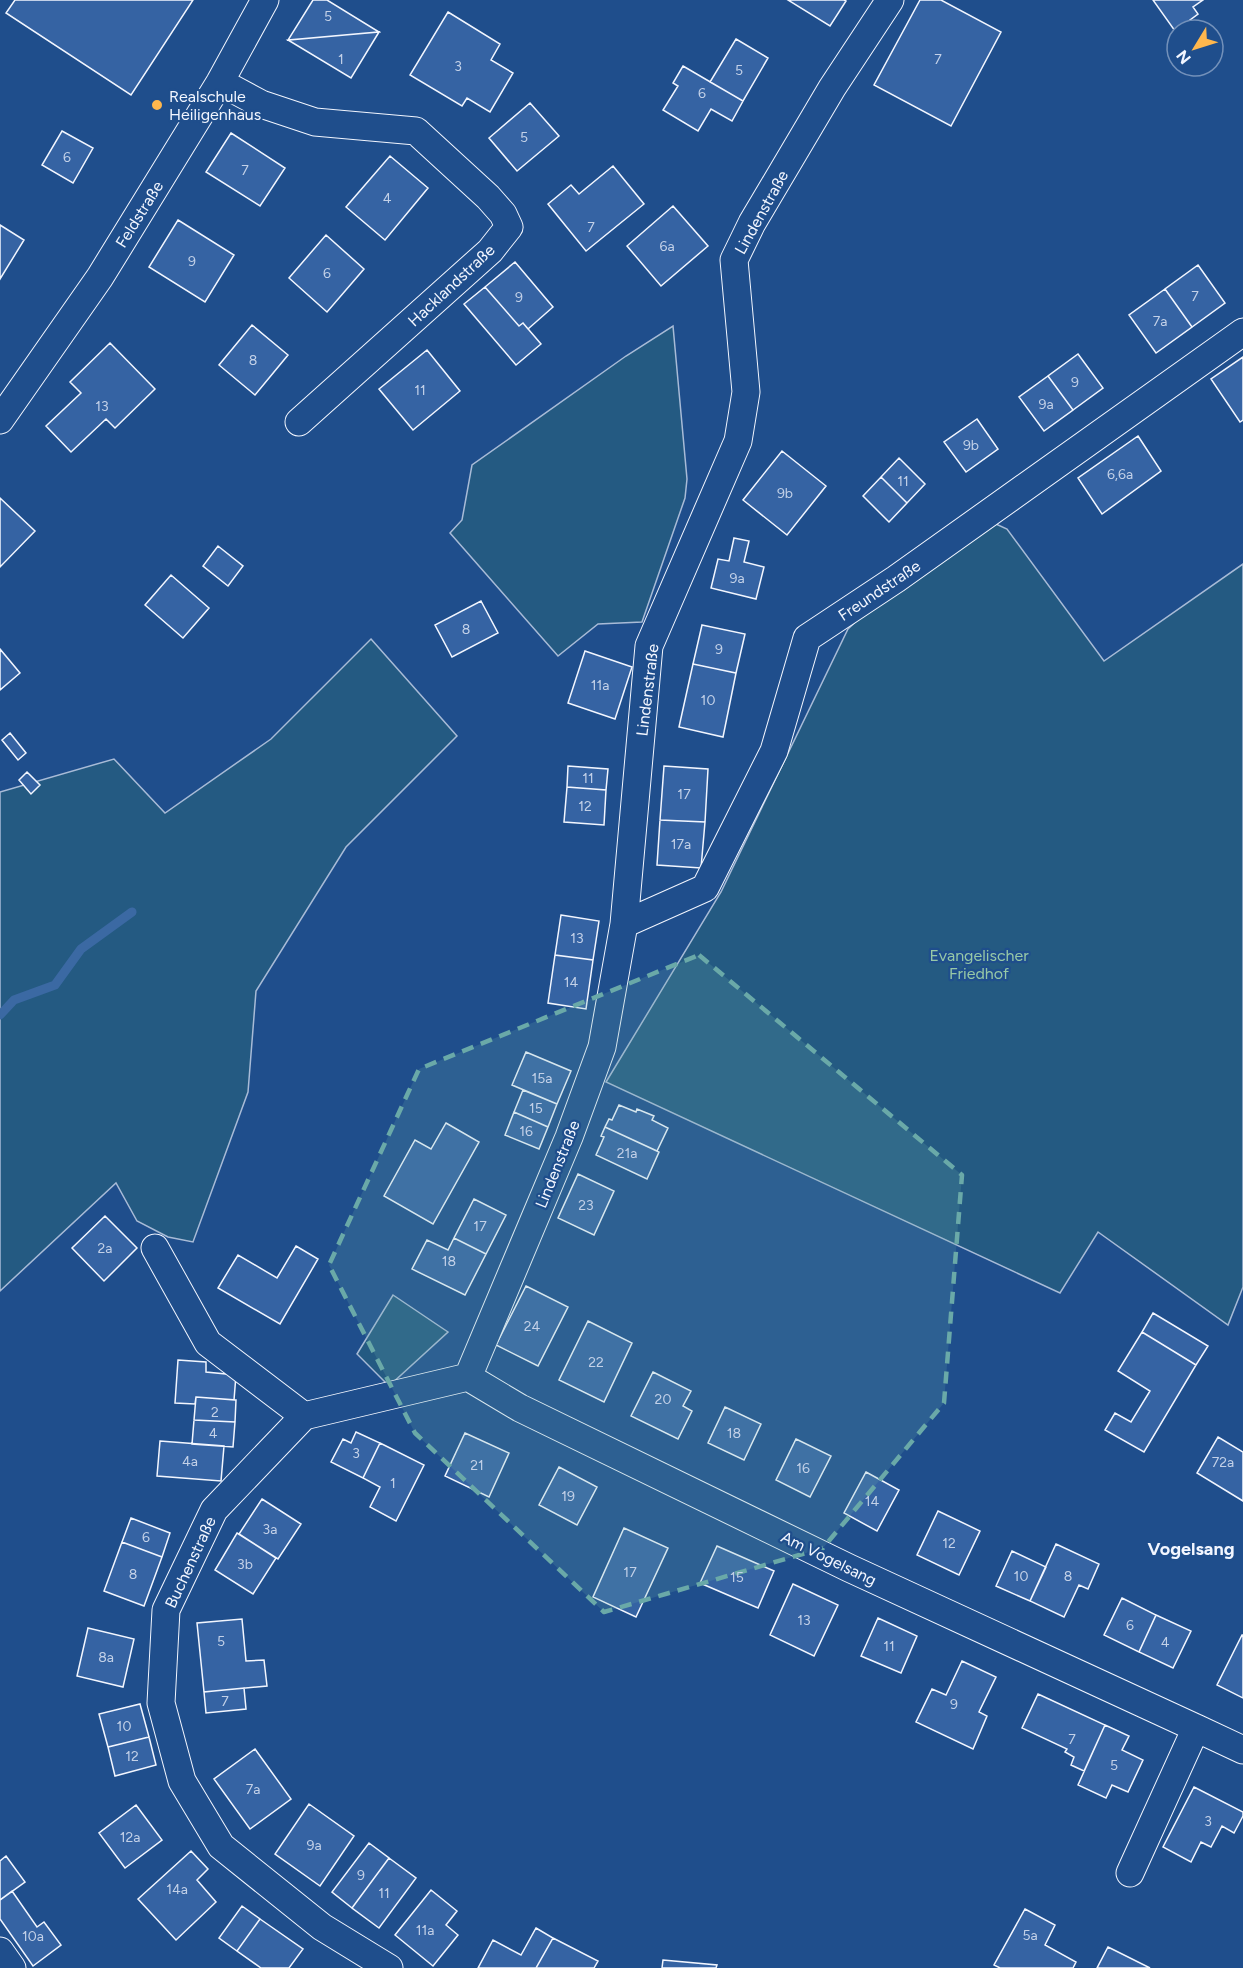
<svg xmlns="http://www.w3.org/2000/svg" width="1243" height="1968" viewBox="0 0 1243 1968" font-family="Figtree,sans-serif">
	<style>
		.green { fill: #245a82; stroke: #a8bbd7; stroke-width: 1.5 }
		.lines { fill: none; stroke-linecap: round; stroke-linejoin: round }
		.stream { stroke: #3b69a3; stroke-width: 9 }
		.building { fill: #3563a3; stroke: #f2f6ff; stroke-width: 1.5 }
		.street-casing { stroke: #f2f6ff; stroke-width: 29 }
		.street { stroke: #1f4e8c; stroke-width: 27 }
		.marked { fill: #6aa9a8; fill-opacity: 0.2; stroke: #6aa9a8; stroke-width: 4.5; stroke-dasharray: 12 8; stroke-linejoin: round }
		.poi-dot { fill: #ffb74d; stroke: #1f4e8c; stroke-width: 2 }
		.labels { text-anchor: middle; stroke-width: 4.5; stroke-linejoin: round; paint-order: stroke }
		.number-label { font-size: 14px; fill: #c3d1e8 }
		.poi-label { font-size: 16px; fill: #f2f6ff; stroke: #1f4e8c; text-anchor: start }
		.street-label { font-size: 16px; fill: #f2f6ff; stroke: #1f4e8c }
		.park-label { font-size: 16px; fill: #97c8a6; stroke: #1f4e8c }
		.neighbourhood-label { font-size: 18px; font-weight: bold; fill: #f2f6ff; stroke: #1f4e8c }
	</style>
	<rect width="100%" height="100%" fill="#1f4e8c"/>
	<path class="green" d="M 673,326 L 687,479 L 685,498 L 642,622 L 598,624 L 558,656 L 450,533 L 462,520 L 472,465 L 626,356 Z
		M 985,519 L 1007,529 L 1104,661 L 1243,564 L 1243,1287 L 1228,1325 L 1098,1232 L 1060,1293 L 606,1082 L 721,892 L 848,629 L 877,602 Z
		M 371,639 L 457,736 L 346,847 L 256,991 L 248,1092 L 193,1242 L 168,1237 L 137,1221 L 116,1183 L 0,1291 L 0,792 L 114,759 L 165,813 L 271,739 Z
		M 393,1295 L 448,1332 L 389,1386 L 357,1354 Z"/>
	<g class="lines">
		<path class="stream" d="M 0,1015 L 14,1000 L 55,985 L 81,949 L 132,912"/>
	</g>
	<path class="building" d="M 15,0 L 193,0 L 131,95 L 6,13 Z
		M 313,0 L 327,0 L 379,32 L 288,40 Z
		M 788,0 L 844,0 L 846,1 L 830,26 Z
		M 920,0 L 941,0 L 1001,32 L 951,126 L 874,85 Z
		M 1153,0 L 1203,0 L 1193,7 L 1198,14 L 1175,31 Z
		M 448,12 L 500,44 L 491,60 L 513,73 L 490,112 L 467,98 L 462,106 L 410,75 Z
		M 379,32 L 351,78 L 288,40 Z
		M 736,39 L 768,58 L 743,101 L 710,82 Z
		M 683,66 L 743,101 L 732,121 L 711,109 L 698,131 L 663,110 L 678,86 L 673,83 Z
		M 530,103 L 559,136 L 517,171 L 489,138 Z
		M 62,131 L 93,148 L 73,183 L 42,165 Z
		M 231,133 L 285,168 L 260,206 L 206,172 Z
		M 390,156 L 428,188 L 385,240 L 346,207 Z
		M 613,166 L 644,204 L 586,251 L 548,204 L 571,185 L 579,194 Z
		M 673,206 L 708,246 L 661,286 L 627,246 Z
		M 178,220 L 234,255 L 205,302 L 149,267 Z
		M 0,225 L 24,240 L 0,279 Z
		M 326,235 L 364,269 L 327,312 L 289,278 Z
		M 515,262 L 553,307 L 528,329 L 523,323 L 519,326 L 485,287 Z
		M 1198,265 L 1225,303 L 1192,327 L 1165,289 Z
		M 485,287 L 519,326 L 523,323 L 541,344 L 516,365 L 464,304 Z
		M 1165,289 L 1192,327 L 1156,353 L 1129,315 Z
		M 252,325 L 288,355 L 255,395 L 219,365 Z
		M 110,343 L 155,389 L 115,428 L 106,419 L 71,452 L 46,426 L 81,393 L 70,382 Z
		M 427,350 L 460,391 L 413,430 L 379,389 Z
		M 1078,354 L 1103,388 L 1073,410 L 1048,376 Z
		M 1243,357 L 1243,420 L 1240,422 L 1211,379 Z
		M 1048,376 L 1073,410 L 1044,431 L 1019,397 Z
		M 977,419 L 998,449 L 966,472 L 944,442 Z
		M 1138,436 L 1161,471 L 1102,514 L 1078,478 Z
		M 782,451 L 826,486 L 787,535 L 743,500 Z
		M 899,458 L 925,484 L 907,503 L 881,477 Z
		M 881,477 L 907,503 L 889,522 L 863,496 Z
		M 0,498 L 35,531 L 0,567 Z
		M 734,538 L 749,541 L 744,562 L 764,567 L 756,599 L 711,588 L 718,559 L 729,561 Z
		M 218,546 L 243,566 L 228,586 L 203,566 Z
		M 171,575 L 209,608 L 183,638 L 145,605 Z
		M 481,601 L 498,633 L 452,657 L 435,625 Z
		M 702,625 L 745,634 L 736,673 L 693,664 Z
		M 0,649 L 20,673 L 0,690 Z
		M 585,651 L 632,667 L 615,719 L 568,703 Z
		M 693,664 L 736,673 L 723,737 L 679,727 Z
		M 10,733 L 26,753 L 18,760 L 2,740 Z
		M 568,766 L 608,769 L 606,790 L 567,787 Z
		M 664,766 L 708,769 L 705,822 L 660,820 Z
		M 27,772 L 40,785 L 31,794 L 19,780 Z
		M 567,787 L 606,790 L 604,825 L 564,822 Z
		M 660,820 L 705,822 L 701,868 L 657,865 Z
		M 561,915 L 599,921 L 593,960 L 555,955 Z
		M 555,955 L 593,960 L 586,1009 L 548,1003 Z
		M 526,1052 L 571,1071 L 557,1104 L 512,1085 Z
		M 523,1090 L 557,1104 L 548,1127 L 514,1112 Z
		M 619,1105 L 636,1112 L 637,1109 L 654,1116 L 652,1120 L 668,1128 L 657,1151 L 605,1127 L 609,1119 L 612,1120 Z
		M 514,1112 L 548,1127 L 539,1149 L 505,1135 Z
		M 446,1123 L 479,1142 L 433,1224 L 384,1196 L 415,1140 L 431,1149 Z
		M 605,1127 L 659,1152 L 647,1179 L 596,1155 L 604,1137 L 601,1136 Z
		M 578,1174 L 614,1191 L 594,1235 L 558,1218 Z
		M 474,1199 L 506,1215 L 486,1254 L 454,1238 Z
		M 105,1216 L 137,1248 L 104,1281 L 72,1248 Z
		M 454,1238 L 486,1254 L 465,1295 L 412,1269 L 427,1240 L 448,1250 Z
		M 296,1246 L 318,1259 L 280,1324 L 218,1288 L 238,1255 L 277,1278 Z
		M 526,1286 L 568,1307 L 538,1366 L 496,1345 Z
		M 1153,1313 L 1208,1346 L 1196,1365 L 1142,1332 Z
		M 588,1321 L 632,1343 L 604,1402 L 559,1380 Z
		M 1142,1332 L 1196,1365 L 1144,1452 L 1105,1430 L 1115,1413 L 1131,1422 L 1150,1391 L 1118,1371 Z
		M 178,1360 L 206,1362 L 206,1372 L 236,1375 L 234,1400 L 196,1397 L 195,1404 L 175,1403 Z
		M 653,1372 L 691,1391 L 683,1406 L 692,1411 L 678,1439 L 631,1416 Z
		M 196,1397 L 236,1400 L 235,1422 L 194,1420 Z
		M 725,1407 L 761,1424 L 744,1460 L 708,1443 Z
		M 194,1420 L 235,1422 L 233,1447 L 192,1444 Z
		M 356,1432 L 380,1443 L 363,1478 L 331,1462 L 343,1439 L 351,1443 Z
		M 465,1433 L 509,1453 L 489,1497 L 445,1476 Z
		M 1218,1437 L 1243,1452 L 1243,1501 L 1197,1473 Z
		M 796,1439 L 831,1456 L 810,1497 L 776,1480 Z
		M 160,1441 L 224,1446 L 221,1481 L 157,1476 Z
		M 380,1443 L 424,1465 L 396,1521 L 370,1507 L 380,1487 L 363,1478 Z
		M 559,1467 L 597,1487 L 577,1525 L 539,1505 Z
		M 866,1472 L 899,1490 L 877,1531 L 844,1513 Z
		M 262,1499 L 301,1524 L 278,1559 L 239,1534 Z
		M 938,1511 L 980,1531 L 959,1575 L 917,1555 Z
		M 131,1518 L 170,1533 L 162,1557 L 122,1542 Z
		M 624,1528 L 668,1548 L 636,1617 L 593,1597 Z
		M 237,1533 L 276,1558 L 253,1594 L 215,1570 Z
		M 122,1542 L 162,1557 L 144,1606 L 104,1591 Z
		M 1056,1544 L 1099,1564 L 1088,1589 L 1079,1585 L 1064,1617 L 1030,1601 Z
		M 717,1546 L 774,1571 L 758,1608 L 700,1583 Z
		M 1012,1551 L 1046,1567 L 1030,1601 L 996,1586 Z
		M 793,1584 L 838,1605 L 814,1656 L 770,1635 Z
		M 1122,1598 L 1156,1615 L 1139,1652 L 1104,1635 Z
		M 1156,1615 L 1191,1631 L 1173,1668 L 1139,1652 Z
		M 878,1618 L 917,1636 L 901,1673 L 861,1656 Z
		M 242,1619 L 246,1661 L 264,1660 L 267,1686 L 204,1692 L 197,1623 Z
		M 88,1628 L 134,1639 L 123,1687 L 77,1676 Z
		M 1242,1635 L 1243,1635 L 1243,1698 L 1217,1685 Z
		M 962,1661 L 996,1677 L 979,1712 L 987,1716 L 973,1749 L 916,1722 L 932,1689 L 946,1695 Z
		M 244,1688 L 246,1709 L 206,1713 L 204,1692 Z
		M 1038,1694 L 1105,1725 L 1084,1771 L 1071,1765 L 1074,1757 L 1065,1752 L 1067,1749 L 1022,1728 Z
		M 140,1704 L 149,1737 L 108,1747 L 99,1714 Z
		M 1105,1725 L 1129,1736 L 1122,1750 L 1143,1760 L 1128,1792 L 1112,1785 L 1106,1798 L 1078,1785 Z
		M 149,1737 L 156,1765 L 115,1776 L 108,1747 Z
		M 255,1749 L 291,1799 L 250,1829 L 214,1779 Z
		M 1194,1787 L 1243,1812 L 1243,1816 L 1234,1833 L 1222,1826 L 1211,1847 L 1201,1842 L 1191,1862 L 1163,1847 Z
		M 309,1804 L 354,1836 L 320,1886 L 275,1854 Z
		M 136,1805 L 162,1840 L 125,1868 L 99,1833 Z
		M 369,1843 L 389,1858 L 352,1908 L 332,1892 Z
		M 191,1851 L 208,1869 L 197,1880 L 216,1902 L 176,1940 L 138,1899 Z
		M 6,1856 L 25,1882 L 0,1900 L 0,1861 Z
		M 389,1858 L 416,1878 L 379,1928 L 352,1908 Z
		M 431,1890 L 457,1911 L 446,1925 L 458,1935 L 433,1966 L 395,1935 Z
		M 12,1891 L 37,1927 L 44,1922 L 61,1945 L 33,1966 L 0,1919 L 0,1900 Z
		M 242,1906 L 260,1919 L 237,1951 L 219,1938 Z
		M 1025,1909 L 1055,1925 L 1045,1945 L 1076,1962 L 1073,1968 L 1000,1968 L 994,1965 Z
		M 260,1919 L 303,1949 L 289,1968 L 261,1968 L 237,1951 Z
		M 536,1928 L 553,1938 L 536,1968 L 478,1968 L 493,1940 L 521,1955 Z
		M 553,1938 L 598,1961 L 594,1968 L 536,1968 Z
		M 1108,1947 L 1150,1968 L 1097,1968 Z
		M 663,1960 L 717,1965 L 716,1968 L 662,1968 Z"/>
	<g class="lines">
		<defs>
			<path id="street" d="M 220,82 L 261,104 L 315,122 L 416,131 L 488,197 L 503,214 L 509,227 L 490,251 L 299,422
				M 0,420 L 100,277 L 220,82 L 265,0
				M 624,924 L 705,888 L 774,751 L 807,638 L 896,579 L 1243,332
				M 155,1248 L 208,1343 L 304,1416
				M 468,1377 L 569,1137 L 602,1047 L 624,924 L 649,646 L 738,441 L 746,392 L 734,260 L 752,223 L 832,88 L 890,0
				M 468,1377 L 520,1408 L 849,1568 L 1196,1728 L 1130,1873
				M 1196,1728 L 1243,1750
				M 0,1951 L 12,1968
				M 389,1968 L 322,1927 L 221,1846 L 182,1781 L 161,1703 L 166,1610 L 214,1510 L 304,1416 L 468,1377"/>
		</defs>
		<use href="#street" class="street-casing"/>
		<use href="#street" class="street"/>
	</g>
	<path class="marked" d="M 699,955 L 962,1175 L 944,1403 L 823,1548 L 604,1612 L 415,1433 L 329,1265 L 419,1069 Z"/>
	<circle class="poi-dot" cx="157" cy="105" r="6"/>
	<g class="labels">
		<g class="number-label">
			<text x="328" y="21">5</text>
			<text x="341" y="64">1</text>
			<text x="938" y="64">7</text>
			<text x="458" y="71">3</text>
			<text x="739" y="75">5</text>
			<text x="702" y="98">6</text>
			<text x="524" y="142">5</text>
			<text x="67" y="162">6</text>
			<text x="245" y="175">7</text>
			<text x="387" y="203">4</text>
			<text x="591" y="232">7</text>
			<text x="667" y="251">6a</text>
			<text x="192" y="266">9</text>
			<text x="327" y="278">6</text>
			<text x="1195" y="301">7</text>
			<text x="519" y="302">9</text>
			<text x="1160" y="326">7a</text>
			<text x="253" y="365">8</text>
			<text x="1075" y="387">9</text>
			<text x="420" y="395">11</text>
			<text x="1046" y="409">9a</text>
			<text x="102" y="411">13</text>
			<text x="971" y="450">9b</text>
			<text x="1120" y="479">6,6a</text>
			<text x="903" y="486">11</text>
			<text x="785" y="498">9b</text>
			<text x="737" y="583">9a</text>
			<text x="466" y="634">8</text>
			<text x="719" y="654">9</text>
			<text x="600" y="690">11a</text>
			<text x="708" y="705">10</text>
			<text x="588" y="783">11</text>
			<text x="684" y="799">17</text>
			<text x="585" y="811">12</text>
			<text x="681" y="849">17a</text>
			<text x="577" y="943">13</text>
			<text x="571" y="987">14</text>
			<text x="542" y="1083">15a</text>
			<text x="536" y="1113">15</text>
			<text x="526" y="1136">16</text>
			<text x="627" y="1158">21a</text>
			<text x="586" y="1210">23</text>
			<text x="480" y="1231">17</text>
			<text x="105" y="1253">2a</text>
			<text x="449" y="1266">18</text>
			<text x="532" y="1331">24</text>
			<text x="596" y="1367">22</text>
			<text x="663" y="1404">20</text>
			<text x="215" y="1417">2</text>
			<text x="213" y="1438">4</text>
			<text x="734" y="1438">18</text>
			<text x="356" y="1458">3</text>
			<text x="190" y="1466">4a</text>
			<text x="1223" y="1467">72a</text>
			<text x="477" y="1470">21</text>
			<text x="803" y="1473">16</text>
			<text x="393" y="1488">1</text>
			<text x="568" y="1501">19</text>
			<text x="872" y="1506">14</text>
			<text x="270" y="1534">3a</text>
			<text x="146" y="1542">6</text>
			<text x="949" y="1548">12</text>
			<text x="245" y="1569">3b</text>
			<text x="630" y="1577">17</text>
			<text x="133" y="1579">8</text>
			<text x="1021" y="1581">10</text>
			<text x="1068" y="1581">8</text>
			<text x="737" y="1582">15</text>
			<text x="804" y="1625">13</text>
			<text x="1130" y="1630">6</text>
			<text x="221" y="1646">5</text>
			<text x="1165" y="1647">4</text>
			<text x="889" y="1651">11</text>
			<text x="106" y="1662">8a</text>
			<text x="225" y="1706">7</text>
			<text x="954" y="1709">9</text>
			<text x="124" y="1731">10</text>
			<text x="1072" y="1744">7</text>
			<text x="132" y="1761">12</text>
			<text x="1114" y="1770">5</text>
			<text x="253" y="1794">7a</text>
			<text x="1208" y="1826">3</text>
			<text x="130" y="1842">12a</text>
			<text x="314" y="1850">9a</text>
			<text x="361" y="1880">9</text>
			<text x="177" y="1894">14a</text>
			<text x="384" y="1898">11</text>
			<text x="425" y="1935">11a</text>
			<text x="1030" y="1940">5a</text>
			<text x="33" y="1941">10a</text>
		</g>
		<g class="poi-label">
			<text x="169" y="102">Realschule<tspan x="169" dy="18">Heiligenhaus</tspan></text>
		</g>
		<g class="street-label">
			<text transform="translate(761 212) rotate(-61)" y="6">Lindenstraße</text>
			<text transform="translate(139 214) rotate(-58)" y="6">Feldstraße</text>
			<text transform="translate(451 285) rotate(-43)" y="6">Hacklandstraße</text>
			<text transform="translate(879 590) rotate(-34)" y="6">Freundstraße</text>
			<text transform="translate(647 690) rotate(-83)" y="6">Lindenstraße</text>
			<text transform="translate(557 1164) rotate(-68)" y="6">Lindenstraße</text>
			<text transform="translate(829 1558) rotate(26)" y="6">Am Vogelsang</text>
			<text transform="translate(190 1562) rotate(-65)" y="6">Buchenstraße</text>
		</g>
		<g class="park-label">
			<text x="979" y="961">Evangelischer<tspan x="979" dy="18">Friedhof</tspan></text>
		</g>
		<g class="neighbourhood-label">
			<text x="1191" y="1555">Vogelsang</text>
		</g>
	</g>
	<g transform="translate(1195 48) rotate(232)"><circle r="28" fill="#1f4e8c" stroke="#7391ba" stroke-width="1.5"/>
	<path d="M0-4.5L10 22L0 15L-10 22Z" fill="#ffb74d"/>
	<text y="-9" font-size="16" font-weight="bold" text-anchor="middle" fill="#f2f6ff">N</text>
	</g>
</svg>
